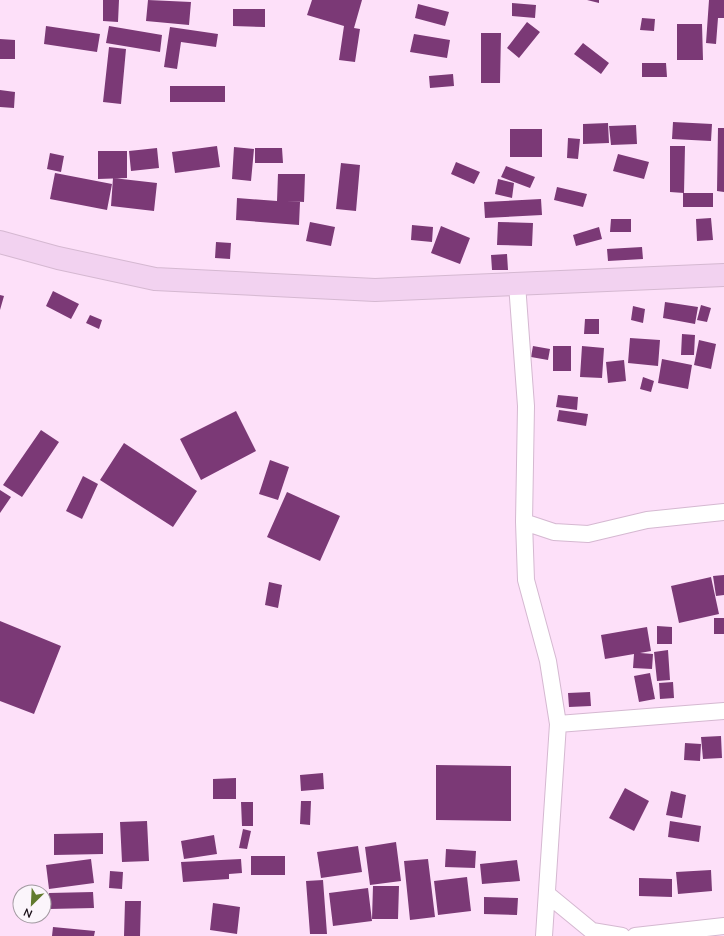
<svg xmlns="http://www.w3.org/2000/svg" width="724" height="936" viewBox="0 0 724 936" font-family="'Nunito Sans',sans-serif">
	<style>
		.building { fill: #7b3976 }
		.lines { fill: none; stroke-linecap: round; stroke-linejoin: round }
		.street-casing { stroke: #d5b8d1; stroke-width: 18 }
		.secondary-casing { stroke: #d5b8d1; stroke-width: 24 }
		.street { stroke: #fff; stroke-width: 16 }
		.secondary { stroke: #f2d2f0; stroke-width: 22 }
	</style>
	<rect width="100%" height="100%" fill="#fde0f9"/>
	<path class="building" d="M 103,0 L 119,0 L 118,22 L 103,21 Z
		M 148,0 L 191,2 L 189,25 L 146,21 Z
		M 312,0 L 362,0 L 354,28 L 360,29 L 355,62 L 339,60 L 344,26 L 307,15 Z
		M 587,0 L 599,0 L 599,3 Z
		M 709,0 L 724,0 L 724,18 L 718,18 L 716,44 L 706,43 Z
		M 512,3 L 536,5 L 535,18 L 512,16 Z
		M 418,4 L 449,12 L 445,26 L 415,18 Z
		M 233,9 L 265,9 L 265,27 L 233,26 Z
		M 642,18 L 655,19 L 654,31 L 640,30 Z
		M 527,22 L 540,32 L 519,58 L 507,48 Z
		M 677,24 L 702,24 L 703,60 L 677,60 Z
		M 46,26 L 100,34 L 97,52 L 44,44 Z
		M 109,26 L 162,35 L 160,52 L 106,43 Z
		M 170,27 L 218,34 L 216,47 L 181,42 L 177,69 L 164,67 Z
		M 481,33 L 501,33 L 500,83 L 481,83 Z
		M 414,34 L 450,40 L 447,58 L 410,52 Z
		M 0,39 L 15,40 L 15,59 L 0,59 Z
		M 583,43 L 609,63 L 601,74 L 574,54 Z
		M 109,47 L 126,49 L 121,104 L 103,102 Z
		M 642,63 L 666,63 L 667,77 L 642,77 Z
		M 453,74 L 454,86 L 430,88 L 429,76 Z
		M 170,86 L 225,86 L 225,102 L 170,102 Z
		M 0,90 L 15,92 L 14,108 L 0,107 Z
		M 673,122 L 712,124 L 711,141 L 672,139 Z
		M 608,123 L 609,143 L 583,144 L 583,124 Z
		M 636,125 L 637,144 L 611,145 L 609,126 Z
		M 718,128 L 724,128 L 724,192 L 717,191 Z
		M 510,129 L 542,129 L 542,157 L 510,157 Z
		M 568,138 L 580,139 L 578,159 L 567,158 Z
		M 217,146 L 220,167 L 175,173 L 172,152 Z
		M 670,146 L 685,146 L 684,193 L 670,192 Z
		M 234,147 L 254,149 L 251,181 L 232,179 Z
		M 157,148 L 159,168 L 131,171 L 129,151 Z
		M 255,148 L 282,148 L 283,163 L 255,163 Z
		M 98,151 L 127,151 L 127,178 L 98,179 Z
		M 50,153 L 64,156 L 61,172 L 47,169 Z
		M 618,154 L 649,162 L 644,179 L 613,171 Z
		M 456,162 L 480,172 L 474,184 L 451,174 Z
		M 341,163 L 360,165 L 356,211 L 336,209 Z
		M 506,166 L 535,177 L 530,188 L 501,177 Z
		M 55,173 L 112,184 L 107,210 L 50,199 Z
		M 278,174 L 305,174 L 304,202 L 286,201 L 300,202 L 299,225 L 236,220 L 237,198 L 277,201 Z
		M 113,178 L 157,183 L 154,211 L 111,206 Z
		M 498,179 L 514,183 L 512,198 L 495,194 Z
		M 557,187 L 587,194 L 583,207 L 554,200 Z
		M 683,193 L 713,193 L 713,207 L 683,207 Z
		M 541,199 L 542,215 L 485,218 L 484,202 Z
		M 711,218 L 713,240 L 697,241 L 696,219 Z
		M 611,219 L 631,219 L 631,232 L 610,232 Z
		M 310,222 L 335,227 L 331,246 L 306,241 Z
		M 498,222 L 533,223 L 532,246 L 497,245 Z
		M 412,225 L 433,227 L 432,242 L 411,240 Z
		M 441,226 L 470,238 L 460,264 L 431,253 Z
		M 599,227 L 602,239 L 576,246 L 573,235 Z
		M 216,242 L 231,243 L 230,259 L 215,258 Z
		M 642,247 L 643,259 L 608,261 L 607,249 Z
		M 507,254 L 508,270 L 492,270 L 491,255 Z
		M 53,291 L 79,304 L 71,319 L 46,306 Z
		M 0,295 L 4,296 L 0,310 Z
		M 665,302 L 698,307 L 695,324 L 663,318 Z
		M 701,305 L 711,308 L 707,322 L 697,320 Z
		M 633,306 L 645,309 L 643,323 L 631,320 Z
		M 90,315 L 102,320 L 99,329 L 86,323 Z
		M 585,319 L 599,319 L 599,334 L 584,334 Z
		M 682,334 L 695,335 L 694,355 L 681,355 Z
		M 630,338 L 660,340 L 658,366 L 628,363 Z
		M 699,340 L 716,344 L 711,369 L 694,365 Z
		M 533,346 L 550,349 L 548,360 L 531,357 Z
		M 553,346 L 571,346 L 571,371 L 553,371 Z
		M 582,346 L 604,348 L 602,378 L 580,377 Z
		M 662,359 L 692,365 L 688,389 L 658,383 Z
		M 624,360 L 626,381 L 608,383 L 606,362 Z
		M 643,377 L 654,381 L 651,392 L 640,389 Z
		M 558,395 L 578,397 L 577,410 L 556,407 Z
		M 559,410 L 588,414 L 586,426 L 557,421 Z
		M 236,411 L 256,451 L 201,480 L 180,439 Z
		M 41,430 L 59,442 L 22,497 L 3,485 Z
		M 124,443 L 197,491 L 173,527 L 100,480 Z
		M 270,460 L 289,467 L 278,500 L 259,494 Z
		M 83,476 L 98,484 L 82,519 L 66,511 Z
		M 0,490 L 11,497 L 0,513 Z
		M 287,492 L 340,516 L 320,561 L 267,537 Z
		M 724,575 L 724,595 L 716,596 L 713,576 Z
		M 711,577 L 719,614 L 679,623 L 671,586 Z
		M 269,582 L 282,585 L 278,608 L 265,605 Z
		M 714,618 L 724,618 L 724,634 L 714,634 Z
		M 0,621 L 61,646 L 34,714 L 0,701 Z
		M 657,626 L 672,627 L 672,644 L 657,644 Z
		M 647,627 L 651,651 L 640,653 L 653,654 L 652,669 L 633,668 L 634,654 L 605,659 L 601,635 Z
		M 668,650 L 670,680 L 657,681 L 654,652 Z
		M 650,673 L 655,699 L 639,702 L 634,676 Z
		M 673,682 L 674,698 L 660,699 L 659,683 Z
		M 590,692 L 591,706 L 569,707 L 568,693 Z
		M 721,736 L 722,758 L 703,759 L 701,737 Z
		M 685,743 L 701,744 L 700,761 L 684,760 Z
		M 436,765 L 511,766 L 511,821 L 436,820 Z
		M 323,773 L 324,789 L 301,791 L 300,775 Z
		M 236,778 L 236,799 L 213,799 L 213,779 Z
		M 625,788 L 649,801 L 634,831 L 609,818 Z
		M 671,791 L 686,795 L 682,818 L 666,815 Z
		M 301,801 L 311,801 L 310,825 L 300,824 Z
		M 241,802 L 253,802 L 253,826 L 242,826 Z
		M 147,821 L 149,861 L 122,862 L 120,822 Z
		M 670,821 L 701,826 L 699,842 L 668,837 Z
		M 243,829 L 251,831 L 247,849 L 239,848 Z
		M 103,833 L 103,854 L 54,855 L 54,834 Z
		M 214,835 L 217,854 L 184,859 L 181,841 Z
		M 396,842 L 401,881 L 370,885 L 365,847 Z
		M 358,846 L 362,872 L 321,878 L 317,852 Z
		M 446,849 L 476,851 L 475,868 L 445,867 Z
		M 251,856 L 285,856 L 285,875 L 251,875 Z
		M 91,859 L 94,883 L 49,889 L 46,865 Z
		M 241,859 L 242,873 L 229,874 L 229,879 L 183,882 L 181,862 Z
		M 428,859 L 435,917 L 410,920 L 404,861 Z
		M 517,860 L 520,881 L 482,884 L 480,864 Z
		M 711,870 L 712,891 L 678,894 L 676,872 Z
		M 110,871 L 123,872 L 122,889 L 109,888 Z
		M 467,877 L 471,911 L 438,915 L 434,881 Z
		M 639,878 L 672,879 L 672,897 L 639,896 Z
		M 323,880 L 327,934 L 310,934 L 306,881 Z
		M 373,886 L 399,886 L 398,919 L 372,919 Z
		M 368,888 L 372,921 L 333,926 L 329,893 Z
		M 93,892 L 94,908 L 49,909 L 49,893 Z
		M 484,897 L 518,898 L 517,915 L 484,914 Z
		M 125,901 L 141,901 L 140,936 L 124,936 Z
		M 213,903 L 240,907 L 237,934 L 210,930 Z
		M 53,927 L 95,931 L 94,936 L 52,936 Z"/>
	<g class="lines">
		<defs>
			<path id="street" d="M 517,284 L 526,406 L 524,522 L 526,580 L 548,661 L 558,724 L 544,936
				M 524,522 L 554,532 L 588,534 L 647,520 L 724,512
				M 558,724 L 724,711
				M 547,894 L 592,931 L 622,936
				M 635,936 L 724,926"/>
			<path id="secondary" d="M 0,242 L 58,258 L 155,279 L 375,290 L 724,275"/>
		</defs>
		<use href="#street" class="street-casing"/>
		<use href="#secondary" class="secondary-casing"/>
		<use href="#street" class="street"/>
		<use href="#secondary" class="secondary"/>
	</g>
	<g transform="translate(32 904) rotate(204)"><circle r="19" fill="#fbf5fb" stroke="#a199a0"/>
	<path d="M0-3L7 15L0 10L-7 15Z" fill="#617b2e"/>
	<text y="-6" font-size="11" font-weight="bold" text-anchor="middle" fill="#1a1018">N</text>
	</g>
</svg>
